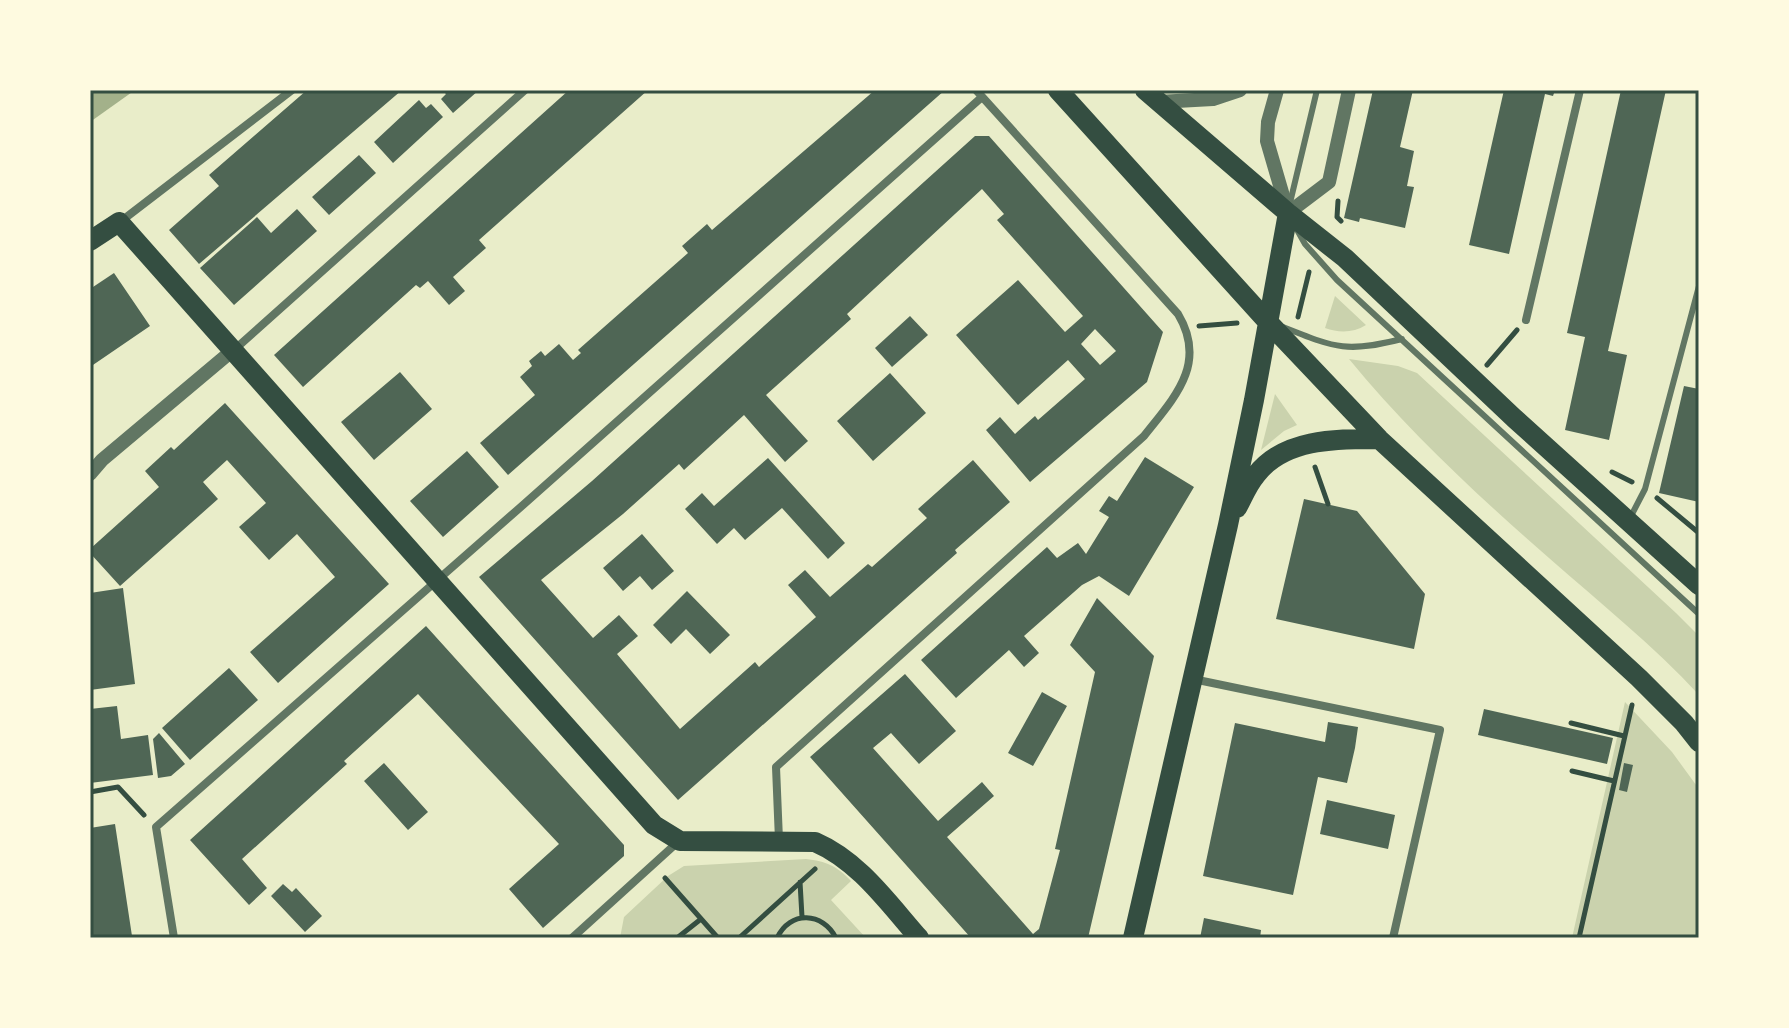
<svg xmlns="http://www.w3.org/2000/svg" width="1789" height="1028" viewBox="0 0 1789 1028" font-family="Poppins,sans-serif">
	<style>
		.green { fill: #cad2ad }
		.water { fill: #a3b18a }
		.building { fill: #4f6655; fill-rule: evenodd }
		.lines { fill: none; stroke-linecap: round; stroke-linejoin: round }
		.path { stroke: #344e41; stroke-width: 5 }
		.service { stroke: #617663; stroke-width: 6 }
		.minor { stroke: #617663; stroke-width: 8 }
		.tertiary { stroke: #617663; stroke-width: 14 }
		.primary { stroke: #344e41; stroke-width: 20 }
		.neatline { fill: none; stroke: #344e41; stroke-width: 3 }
	</style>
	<rect width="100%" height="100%" fill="#e9edc9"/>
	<path class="green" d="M 1335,296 L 1366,325 C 1353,333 1339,333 1325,328 Z
		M 1349,359 L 1398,366 L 1417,373 L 1676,613 L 1699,636 L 1699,695 C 1653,645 1600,603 1549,558 C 1478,496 1409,432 1349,359 Z
		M 1275,394 L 1297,425 L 1284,431 L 1261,450 Z
		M 1625,702 L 1672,752 L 1699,789 L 1699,938 L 1572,938 Z
		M 806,859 C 826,861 837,866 851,881 L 831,900 L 866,938 L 620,938 L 624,917 L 668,876 L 684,866 Z"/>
	<path class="water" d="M 90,90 L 135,90 L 90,122 Z"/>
	<path class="building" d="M 307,90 L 402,90 L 199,264 L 169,230 L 219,186 L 209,175 Z
		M 442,90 L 479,90 L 453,113 L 441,99 L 446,94 Z
		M 569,90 L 648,90 L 479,240 L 486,248 L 453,277 L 465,291 L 449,305 L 428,281 L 420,288 L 416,285 L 303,387 L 274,355 Z
		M 875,90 L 945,90 L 508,475 L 480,443 L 535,395 L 520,377 L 532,366 L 529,361 L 541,351 L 545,356 L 559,344 L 573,360 L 581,353 L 578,350 L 688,253 L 682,246 L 707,224 L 712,230 Z
		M 1373,90 L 1413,90 L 1400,147 L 1414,151 L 1407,186 L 1414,187 L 1405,228 L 1360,218 L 1359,222 L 1344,218 Z
		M 1504,90 L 1555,90 L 1553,96 L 1545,94 L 1509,254 L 1469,245 Z
		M 1621,90 L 1666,90 L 1608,351 L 1627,355 L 1609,440 L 1565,430 L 1585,337 L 1567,333 Z
		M 419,100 L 426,108 L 431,104 L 443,117 L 393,163 L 374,142 Z
		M 975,136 L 989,136 L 1163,332 L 1147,382 L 1030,482 L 986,430 L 1000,417 L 1015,434 L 1035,416 L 1038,420 L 1085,379 L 1068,360 L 1018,405 L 956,335 L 1018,280 L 1065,332 L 1083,316 L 997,220 L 1004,214 L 982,189 L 847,314 L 851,319 L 766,395 L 808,441 L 785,462 L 744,415 L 684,470 L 679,464 L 623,514 L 541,580 L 593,638 L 619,615 L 638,636 L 617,654 L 680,729 L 755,662 L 759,667 L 816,617 L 788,585 L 805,570 L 830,597 L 868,564 L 872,567 L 927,518 L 918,509 L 973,460 L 1010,502 L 955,550 L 957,553 L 678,800 L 479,577 L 592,481 ZM 1095,329 L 1116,351 L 1100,365 L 1081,344 Z
		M 359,155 L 376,173 L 329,215 L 312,197 Z
		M 297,209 L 317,231 L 234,305 L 200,268 L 257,217 L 271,233 Z
		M 114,273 L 150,326 L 90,367 L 90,289 Z
		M 910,316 L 928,335 L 892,367 L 875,348 Z
		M 400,372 L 432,409 L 374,460 L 341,422 Z
		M 890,373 L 926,413 L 873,461 L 837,421 Z
		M 1684,386 L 1699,389 L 1699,502 L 1659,493 Z
		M 225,403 L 389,584 L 278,683 L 250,652 L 335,577 L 297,534 L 269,560 L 239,527 L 266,503 L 227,460 L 203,482 L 218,499 L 120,586 L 90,553 L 90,549 L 159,487 L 145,471 L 171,447 L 174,450 Z
		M 467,451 L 499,487 L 443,537 L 410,501 Z
		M 1145,457 L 1194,487 L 1129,596 L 1099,576 L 1082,585 L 1024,636 L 1039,653 L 1024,667 L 1009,650 L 956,698 L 921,660 L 1047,547 L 1057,558 L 1078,543 L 1086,554 L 1109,517 L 1099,511 L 1109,496 L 1117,501 Z
		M 768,458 L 845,543 L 828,559 L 782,508 L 745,540 L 734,528 L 717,544 L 685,509 L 702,493 L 714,506 Z
		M 1304,499 L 1357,511 L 1425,594 L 1414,649 L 1276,619 Z
		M 642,534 L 674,571 L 652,590 L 640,576 L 623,591 L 603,568 Z
		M 123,588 L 135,684 L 90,690 L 90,593 Z
		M 687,591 L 730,635 L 710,654 L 686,629 L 671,644 L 653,625 Z
		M 1097,598 L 1154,656 L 1088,938 L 971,938 L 810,757 L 905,674 L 956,731 L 919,764 L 891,733 L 873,748 L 938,821 L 982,782 L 994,796 L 947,837 L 1033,934 L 1039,929 L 1060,850 L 1055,849 L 1095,672 L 1070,645 Z
		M 426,626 L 624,845 L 624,856 L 543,928 L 509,889 L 559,844 L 418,694 L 344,761 L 347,764 L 242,859 L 267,888 L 249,905 L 190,840 Z
		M 229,668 L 258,700 L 190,760 L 162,728 Z
		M 1042,692 L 1067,706 L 1033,766 L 1008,753 Z
		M 117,706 L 121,739 L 148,735 L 153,775 L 90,783 L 90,709 Z
		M 1484,709 L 1613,738 L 1607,764 L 1478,735 Z
		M 1328,722 L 1358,727 L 1355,748 L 1347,783 L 1318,777 L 1293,895 L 1203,876 L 1235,723 L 1325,742 Z
		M 159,733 L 185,764 L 171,776 L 158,778 L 153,739 Z
		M 384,763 L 428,812 L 408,830 L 364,781 Z
		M 1624,763 L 1633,765 L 1627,792 L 1619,790 Z
		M 1327,800 L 1395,815 L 1388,849 L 1320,834 Z
		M 115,824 L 132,936 L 90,938 L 90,828 Z
		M 283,884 L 292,892 L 296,888 L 322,916 L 305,932 L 271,896 Z
		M 1204,918 L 1261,930 L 1260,938 L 1200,938 Z"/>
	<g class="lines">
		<path class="path" d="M 1338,201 L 1337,217 L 1341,221
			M 1298,317 L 1309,272
			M 1199,326 L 1237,323
			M 1487,365 L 1517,330
			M 1315,467 L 1328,504
			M 1612,472 L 1632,482
			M 1657,498 L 1699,533
			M 1571,723 L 1624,736
			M 1572,771 L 1614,781
			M 90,792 L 118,787 L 144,815
			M 665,878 L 718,938
			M 800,882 L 802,917
			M 677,938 L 701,919
			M 739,938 L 815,869
			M 777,938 C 790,910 823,912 836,938
			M 1579,938 L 1632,705"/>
		<path class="service" d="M 1289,207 L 1317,90
			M 1296,228 L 1305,244 L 1337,280 L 1699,614
			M 1283,327 C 1336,348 1346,353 1402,339
			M 1630,518 L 1645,489 L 1699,286"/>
		<path class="minor" d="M 120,222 L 292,90
			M 1526,320 L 1580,90
			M 234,350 L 525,90
			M 1193,679 L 1440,730 L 1393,938
			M 779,840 L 776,767 L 1144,436 C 1174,398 1208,364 1178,314 L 976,90
			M 174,938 L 156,827 L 523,505 L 982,97
			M 572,938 L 679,841"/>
		<path class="tertiary" d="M 1277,90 L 1268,122 L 1267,141 L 1288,213 L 1329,182 L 1349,90
			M 1158,102 L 1213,99 L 1240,90
			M 90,474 L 102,460 L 233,350"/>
		<path class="primary" d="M 1058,90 L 1267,321 L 1379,439 L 1639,678 L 1684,723 L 1699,742
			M 1145,90 L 1288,213 L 1345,258 L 1514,418 L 1699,585
			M 90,241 L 119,222 L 654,825 L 680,841 L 815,842 C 859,861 888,903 919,938
			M 1237,508 C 1243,497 1248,484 1256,475 C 1284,438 1337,439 1379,439
			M 1133,938 L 1228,525 L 1254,400 L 1288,213"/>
	</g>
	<rect width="1789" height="1028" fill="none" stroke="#fefae0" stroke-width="184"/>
	<rect x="92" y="92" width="1605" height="844" class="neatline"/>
</svg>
